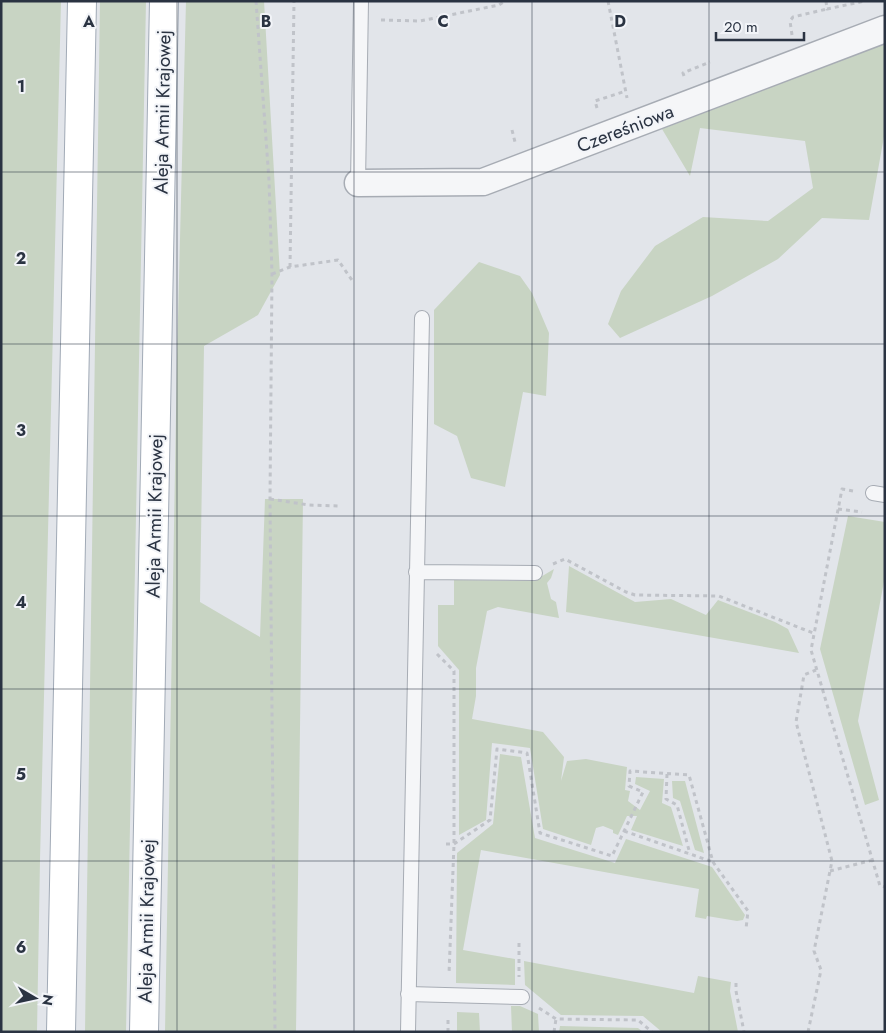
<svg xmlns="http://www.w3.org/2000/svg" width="886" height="1033" viewBox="0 0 886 1033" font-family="Jost,sans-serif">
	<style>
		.green { fill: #c8d4c3 }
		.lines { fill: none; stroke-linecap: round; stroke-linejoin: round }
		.lane-casing { stroke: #a7acb4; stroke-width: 16 }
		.street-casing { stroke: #a7acb4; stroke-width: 29 }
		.primary-casing { stroke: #a1aab6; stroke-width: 30 }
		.path { stroke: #c0c3c9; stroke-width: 3; stroke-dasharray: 4 4; stroke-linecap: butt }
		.lane { stroke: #f5f6f8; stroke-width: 14 }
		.street { stroke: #f5f6f8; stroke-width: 26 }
		.primary { stroke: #fff; stroke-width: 28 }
		.grid { fill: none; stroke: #2a3342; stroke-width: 1; stroke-opacity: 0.55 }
		.labels { text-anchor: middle; stroke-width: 4; stroke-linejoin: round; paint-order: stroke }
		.street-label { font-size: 19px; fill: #2a3342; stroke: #f2f4f8 }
		.grid-label { font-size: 16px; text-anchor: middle; font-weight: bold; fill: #2a3342; stroke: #f2f4f8; stroke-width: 4; stroke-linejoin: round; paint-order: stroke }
	</style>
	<rect width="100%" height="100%" fill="#e2e5ea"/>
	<path class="green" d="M 1,1 L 61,1 L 40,860 L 37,1032 L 1,1032 Z
		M 100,1 L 146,1 L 126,1032 L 85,1032 Z
		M 186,1 L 264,1 L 280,275 L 258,315 L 204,346 L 200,602 L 260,637 L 265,499 L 303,499 L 296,1032 L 165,1032 L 177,358 Z
		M 885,43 L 885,131 L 869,220 L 822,218 L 778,259 L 712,296 L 620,338 L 608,324 L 621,291 L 655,246 L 703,217 L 768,221 L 813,188 L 805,141 L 700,128 L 690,176 L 662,129 Z
		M 479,262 L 520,276 L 532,293 L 549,333 L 546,396 L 523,392 L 505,487 L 471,478 L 457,436 L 434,424 L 434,310 Z
		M 848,516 L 885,522 L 885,576 L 858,721 L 879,800 L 865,805 L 820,649 Z
		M 569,566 L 635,602 L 671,599 L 706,615 L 718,600 L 775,622 L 788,629 L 799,653 L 566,612 Z
		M 554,569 L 551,578 L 547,583 L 551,599 L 556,602 L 559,618 L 498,607 L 487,611 L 476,668 L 476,696 L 472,719 L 543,732 L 564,757 L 561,781 L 567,761 L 586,759 L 627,767 L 625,790 L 630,791 L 628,801 L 640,810 L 650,791 L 635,784 L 636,777 L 664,779 L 662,803 L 671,807 L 683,846 L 631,830 L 637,816 L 627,816 L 618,835 L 613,833 L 613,830 L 603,826 L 596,828 L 591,845 L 543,829 L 530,748 L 492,743 L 486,820 L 459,835 L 459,670 L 438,646 L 438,605 L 454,605 L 454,580 L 534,581 Z
		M 500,754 L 521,757 L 535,838 L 615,863 L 626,839 L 712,867 L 745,915 L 743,920 L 737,921 L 707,916 L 706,919 L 695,917 L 699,889 L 481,850 L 463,950 L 515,959 L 515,985 L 456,983 L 457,853 L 493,824 Z
		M 672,781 L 685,781 L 704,853 L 695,850 L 680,801 L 673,798 Z
		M 524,961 L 694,993 L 698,976 L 731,982 L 730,991 L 738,1032 L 662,1032 L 643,1016 L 561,1015 L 525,985 Z
		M 511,1006 L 520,1006 L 538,1014 L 539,1032 L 512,1032 Z
		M 457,1012 L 479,1013 L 480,1032 L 457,1032 Z
		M 560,1026 L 638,1028 L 643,1032 L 559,1032 Z"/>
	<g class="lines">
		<defs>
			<path id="lane" d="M 358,183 L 361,1
				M 873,493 L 885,495
				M 416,572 L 535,573
				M 408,994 L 522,997
				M 408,1032 L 422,318"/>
			<path id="street" d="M 358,183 L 483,182 L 885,29"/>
			<path id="primary" d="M 61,1032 L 82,1
				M 144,1032 L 164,1"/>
		</defs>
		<use href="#lane" class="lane-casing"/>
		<use href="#street" class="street-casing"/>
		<use href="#primary" class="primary-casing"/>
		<path class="path" d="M 256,1 L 269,180 L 272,274 L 270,499 L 275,1032
			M 608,1 L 627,98
			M 826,1 L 827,9 L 865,1
			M 381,20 L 420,21 L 499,5 L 505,1
			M 792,35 L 790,21 L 793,17 L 827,9
			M 684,76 L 683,73 L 710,62
			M 597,108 L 595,101 L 626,91
			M 512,130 L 515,142
			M 290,267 L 294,1
			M 272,274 L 290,267 L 338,260 L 354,283
			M 853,491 L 842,489 L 811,650 L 880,886 L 885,887
			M 270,499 L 309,505 L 340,506
			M 838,509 L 862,512
			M 553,564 L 565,559 L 626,592 L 635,595 L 719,596 L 813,633
			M 437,654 L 454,671 L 454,844 L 449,974
			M 667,774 L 666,799 L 677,805 L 690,854
			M 624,831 L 713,862
			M 446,844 L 454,844 L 490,820 L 497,749 L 527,753 L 540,833 L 612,856 L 643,792 L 629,786 L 630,771 L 689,775 L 713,862 L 748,911 L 746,929
			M 830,871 L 873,860
			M 519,943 L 519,977
			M 736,983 L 736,991 L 744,1032
			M 539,1008 L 556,1019 L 638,1020 L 652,1032
			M 448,1032 L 448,1017
			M 554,1032 L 556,1019
			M 808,1032 L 821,970 L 814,951 L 832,861 L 796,722 L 804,675 L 816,670"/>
		<use href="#lane" class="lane"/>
		<use href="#street" class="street"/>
		<use href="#primary" class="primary"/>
	</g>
	<path class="grid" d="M 177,1 L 177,1032M 354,1 L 354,1032M 532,1 L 532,1032M 709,1 L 709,1032M 1,172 L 885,172M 1,344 L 885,344M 1,516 L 885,516M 1,689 L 885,689M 1,861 L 885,861"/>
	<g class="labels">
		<g class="street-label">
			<text transform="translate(162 112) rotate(-89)" y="7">Aleja Armii Krajowej</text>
			<text transform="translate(625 128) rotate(-21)" y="7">Czereśniowa</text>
			<text transform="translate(154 516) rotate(-89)" y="7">Aleja Armii Krajowej</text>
			<text transform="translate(146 921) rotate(-89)" y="7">Aleja Armii Krajowej</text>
		</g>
	</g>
	<g class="grid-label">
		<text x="89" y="27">A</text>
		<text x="266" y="27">B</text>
		<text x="443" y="27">C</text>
		<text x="620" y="27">D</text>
		<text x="21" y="92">1</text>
		<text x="21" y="264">2</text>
		<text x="21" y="436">3</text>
		<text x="21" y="608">4</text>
		<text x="21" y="780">5</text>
		<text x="21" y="953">6</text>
	</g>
	<rect width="886" height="1033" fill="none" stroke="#2a3342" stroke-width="5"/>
	<g transform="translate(35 998) rotate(99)" stroke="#f2f4f8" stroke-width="4" paint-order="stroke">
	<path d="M0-4L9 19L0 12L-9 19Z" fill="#2a3342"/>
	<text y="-8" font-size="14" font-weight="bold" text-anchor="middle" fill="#2a3342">N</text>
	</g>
	<path d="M716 32v8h88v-8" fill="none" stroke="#2a3342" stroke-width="2.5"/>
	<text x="724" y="32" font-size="15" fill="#2a3342" stroke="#f2f4f8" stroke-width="4" paint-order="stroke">20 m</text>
</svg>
